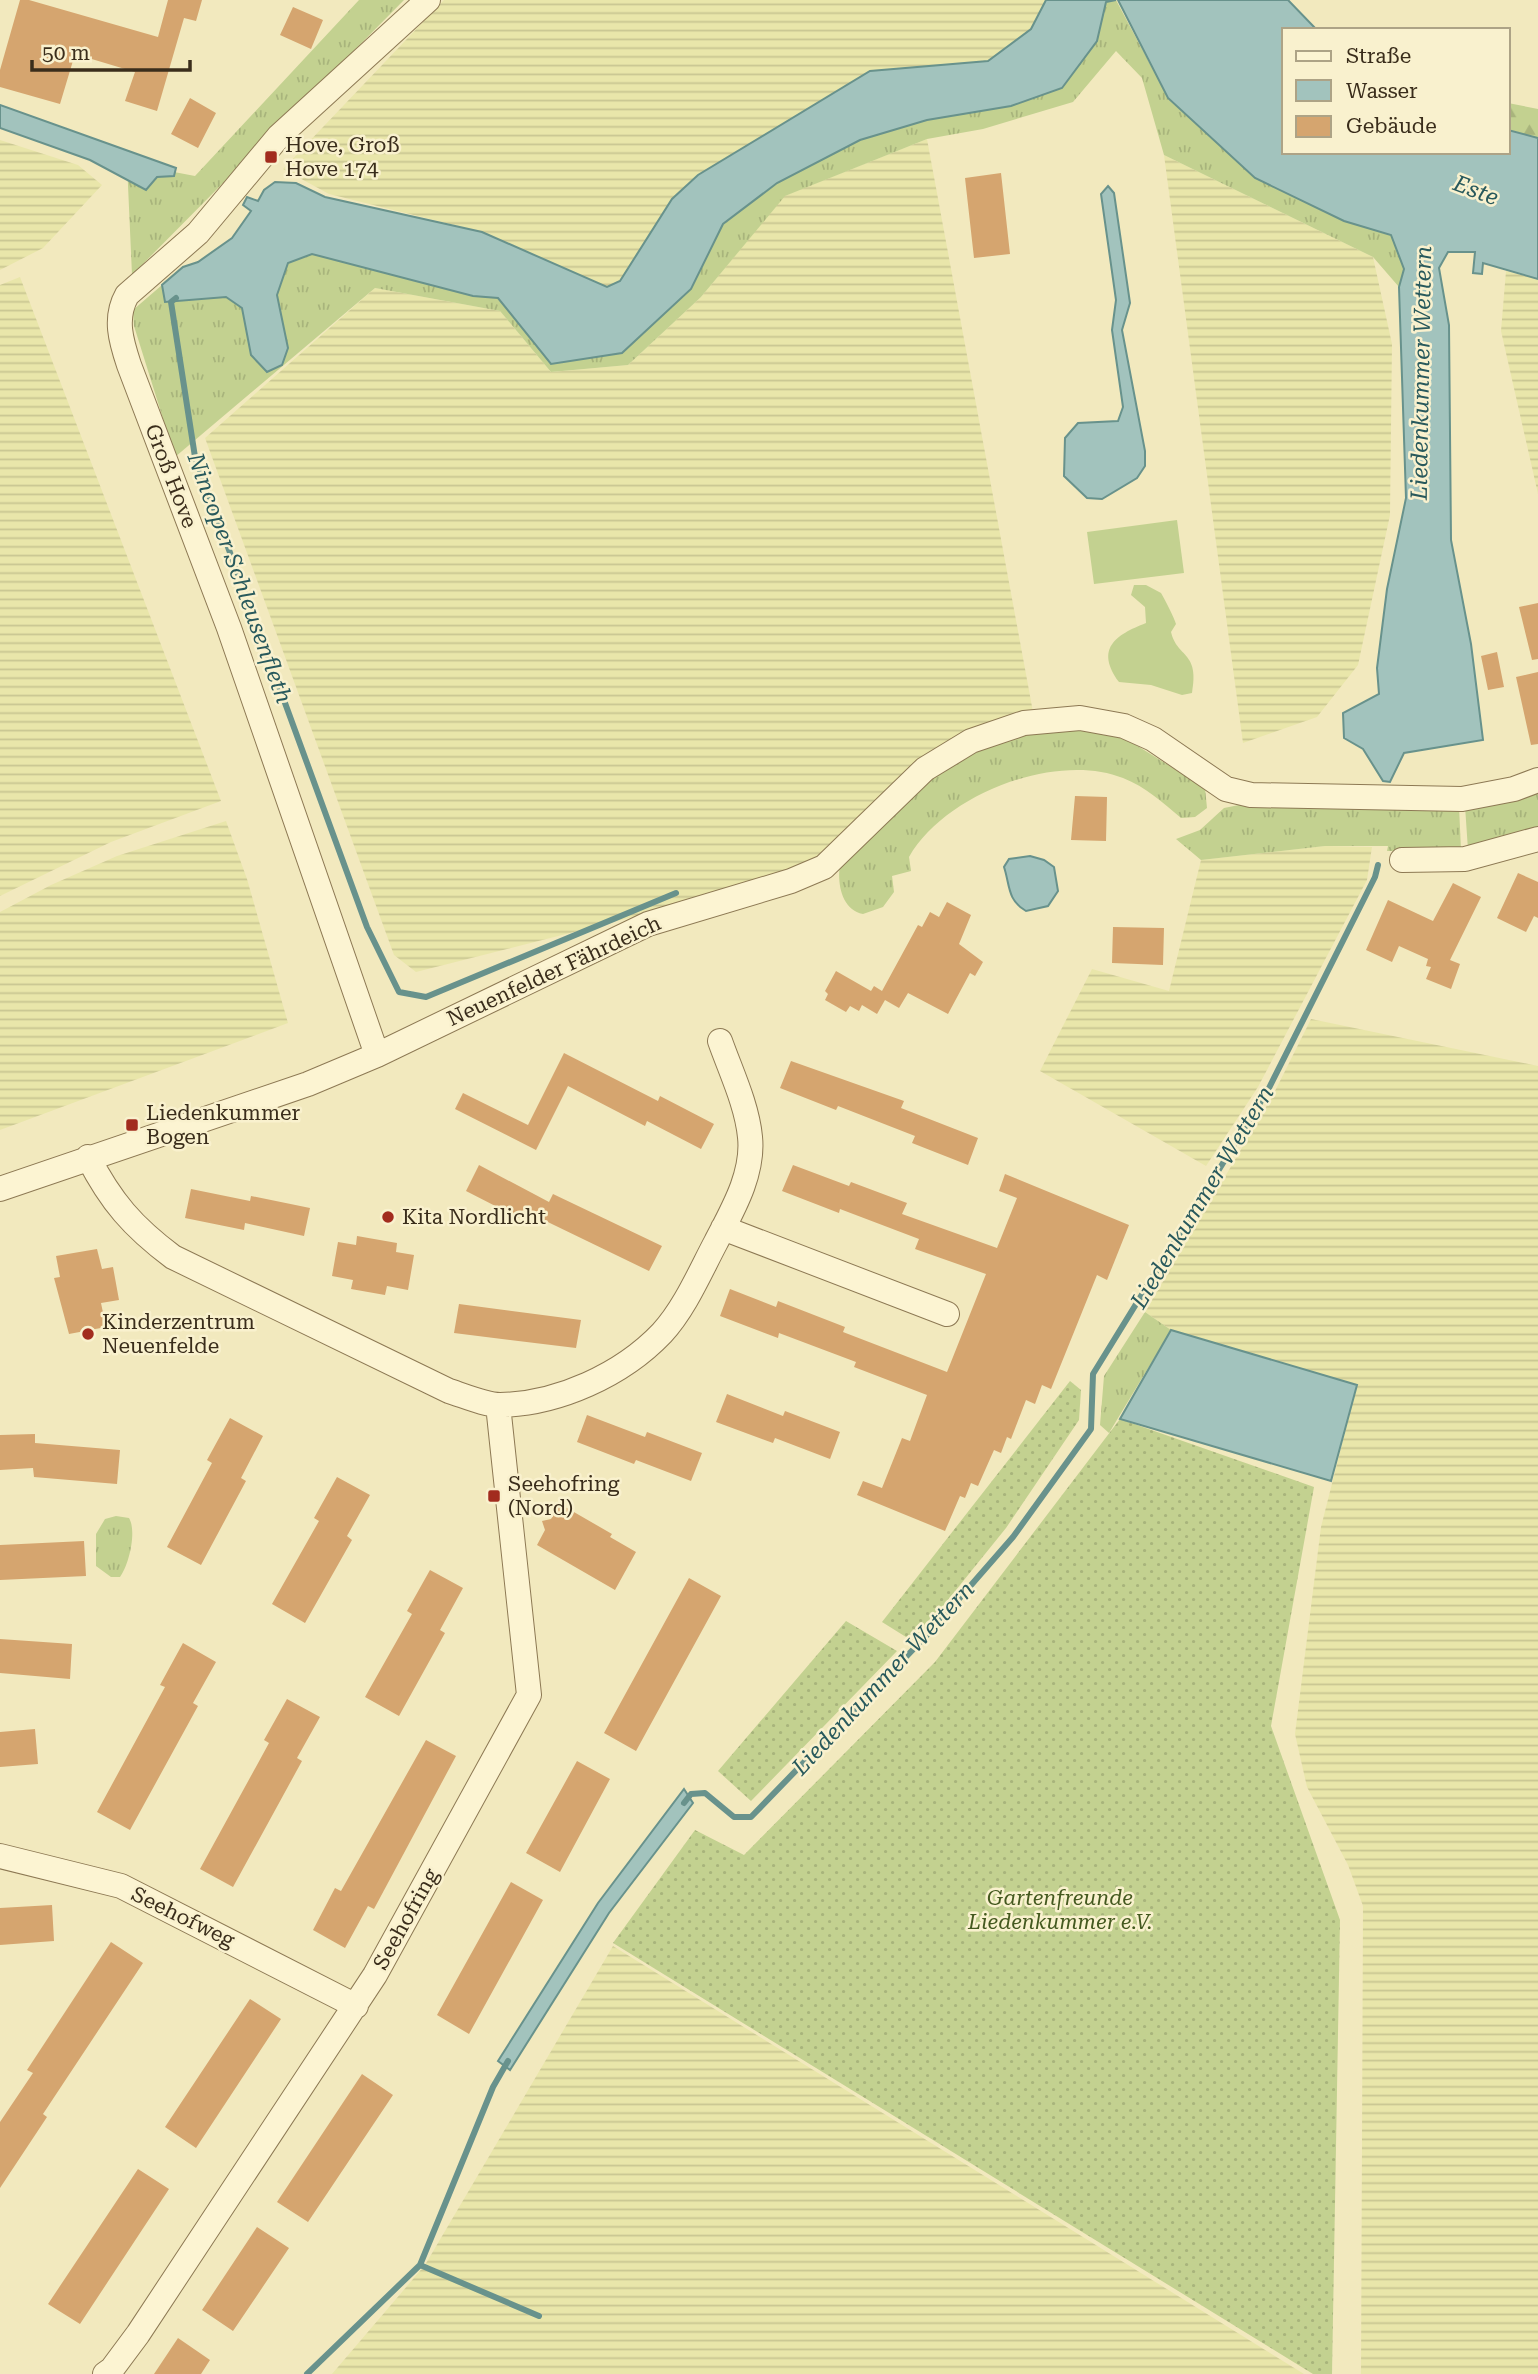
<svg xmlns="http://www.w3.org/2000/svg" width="1538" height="2374" viewBox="0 0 1538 2374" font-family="'Roboto Serif',serif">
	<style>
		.farmland { fill: url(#farmland-rules) }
		.grass { fill: url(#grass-tufts) }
		.forest { fill: url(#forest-firs) }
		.garden { fill: url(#garden-dots) }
		.pitch { fill: #c3d190 }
		.water { fill: #a2c3bd; stroke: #68928c; stroke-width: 2 }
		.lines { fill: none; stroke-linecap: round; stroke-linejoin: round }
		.stream { stroke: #68928c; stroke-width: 6 }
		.building { fill: #d5a56f }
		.minor-casing { stroke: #8d7954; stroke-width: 26 }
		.minor { stroke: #fcf4d2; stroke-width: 24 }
		.poi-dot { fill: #a22c1e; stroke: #f9f1ce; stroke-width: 2.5 }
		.labels { text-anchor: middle; stroke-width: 5; stroke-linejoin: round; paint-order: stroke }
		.poi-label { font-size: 21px; fill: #3a2d1b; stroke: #f9f1ce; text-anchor: start }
		.street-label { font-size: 21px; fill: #3a2d1b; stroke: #f9f1ce }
		.park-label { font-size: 21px; font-style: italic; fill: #44591f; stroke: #f9f1ce }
		.water-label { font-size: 23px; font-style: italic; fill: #28595c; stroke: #f9f1ce }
	</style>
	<defs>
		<pattern id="farmland-rules" width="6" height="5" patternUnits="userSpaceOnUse" patternTransform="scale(1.75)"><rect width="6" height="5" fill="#e9e6aa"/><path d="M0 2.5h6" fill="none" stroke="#c9c692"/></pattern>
		<pattern id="grass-tufts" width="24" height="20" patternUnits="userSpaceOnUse" patternTransform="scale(1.75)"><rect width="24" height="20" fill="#c3d190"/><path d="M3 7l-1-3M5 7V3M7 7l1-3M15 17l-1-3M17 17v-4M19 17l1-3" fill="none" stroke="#a8b47c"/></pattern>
		<pattern id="forest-firs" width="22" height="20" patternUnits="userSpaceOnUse" patternTransform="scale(1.75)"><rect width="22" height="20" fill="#c3d190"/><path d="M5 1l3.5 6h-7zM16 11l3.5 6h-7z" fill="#a8b47c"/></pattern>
		<pattern id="garden-dots" width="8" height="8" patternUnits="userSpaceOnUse" patternTransform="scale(1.75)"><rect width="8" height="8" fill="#c3d190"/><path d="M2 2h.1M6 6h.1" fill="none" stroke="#a8b47c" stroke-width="1.8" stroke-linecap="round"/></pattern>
	</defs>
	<rect width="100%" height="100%" fill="#f2e9be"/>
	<path class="farmland" d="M 444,0 L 1046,0 L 1031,29 L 988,61 L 870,71 L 698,175 L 672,199 L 620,281 L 607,287 L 482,232 L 329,194 L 283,169 Z
		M 927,139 L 1033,712 L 814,862 L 637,916 L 416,972 L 394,955 L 205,438 L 375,288 L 500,311 L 551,372 L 628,365 L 701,297 L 784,196 Z
		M 0,140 L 78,165 L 102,185 L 43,248 L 0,270 Z
		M 1164,155 L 1373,257 L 1392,344 L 1390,515 L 1358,665 L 1317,717 L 1243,743 Z
		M 1506,271 L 1538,279 L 1538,494 L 1501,331 Z
		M 20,277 L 221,801 L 111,842 L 0,896 L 0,285 Z
		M 226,821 L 247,879 L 288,1023 L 0,1130 L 0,912 L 51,885 L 117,856 Z
		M 1325,846 L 1372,847 L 1367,880 L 1258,1087 L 1206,1166 L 1040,1071 L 1092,969 L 1169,991 L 1201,860 Z
		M 1311,1019 L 1538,1066 L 1538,2374 L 1361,2374 L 1363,1906 L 1348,1865 L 1307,1787 L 1295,1734 L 1321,1527 L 1357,1385 L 1171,1330 L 1145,1312 L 1272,1097 Z
		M 613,1946 L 1304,2374 L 332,2374 L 425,2265 Z"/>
	<path class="grass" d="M 359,0 L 404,0 L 132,275 L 127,163 L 195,176 Z
		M 1116,0 L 1168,98 L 1255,178 L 1344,221 L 1391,235 L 1404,269 L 1399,287 L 1373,257 L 1164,155 L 1142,78 L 1116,51 L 1073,102 L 983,129 L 927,139 L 785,196 L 701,297 L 628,365 L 551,372 L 500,311 L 375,288 L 175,457 L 134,326 L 133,310 L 162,285 L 165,302 L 226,297 L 242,308 L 251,355 L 288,348 L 277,295 L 288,263 L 312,253 L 472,296 L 498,298 L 551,364 L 691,289 L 723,224 L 777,183 L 860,140 L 927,120 L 1062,88 L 1097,41 L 1106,2 Z
		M 1060,729 L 1103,732 L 1128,740 L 1205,788 L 1207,808 L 1195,817 L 1181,818 C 1162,802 1146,787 1123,778 C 1056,751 944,795 909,857 L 911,871 L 892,876 L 894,892 L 883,907 L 863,914 C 841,909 837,883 840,863 L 897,806 L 954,762 L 1020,733 Z
		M 1538,786 L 1538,829 L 1468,850 L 1465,806 Z
		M 1244,804 L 1459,806 L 1461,850 L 1387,851 L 1388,846 L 1325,846 L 1201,860 L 1176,839 L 1200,830 L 1224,808 Z
		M 1145,1312 L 1171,1330 L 1109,1433 L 1100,1425 L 1104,1376 Z
		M 116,1516 L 129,1518 C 137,1531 129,1565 120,1577 L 111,1577 L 96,1566 L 96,1534 L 105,1519 Z"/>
	<path class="forest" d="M 1508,103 L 1538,109 L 1538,138 L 1508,130 Z"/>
	<path class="garden" d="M 1070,1381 L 1081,1390 L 1079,1420 L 1006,1528 L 914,1642 L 882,1622 Z
		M 1120,1419 L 1314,1487 L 1271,1726 L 1340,1920 L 1332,2374 L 1313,2374 L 613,1943 L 695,1830 L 744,1855 L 935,1662 Z
		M 846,1621 L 897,1651 L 751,1801 L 718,1771 Z"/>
	<path class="pitch" d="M 1177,520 L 1184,573 L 1094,584 L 1087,532 Z
		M 1134,585 L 1146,585 L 1161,593 C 1165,600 1174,617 1176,624 L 1171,632 C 1177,658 1200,651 1192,693 L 1182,695 L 1151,685 L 1119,682 C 1095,649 1115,635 1146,623 L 1145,607 L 1131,595 Z"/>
	<path class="water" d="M 1046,0 L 1116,0 L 1106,2 L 1097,41 L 1062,88 L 1011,106 L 927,120 L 860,140 L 777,183 L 723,224 L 691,289 L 622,353 L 551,364 L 498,298 L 473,296 L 312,254 L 288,263 L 277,295 L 288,348 L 282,365 L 267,372 L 251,355 L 242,308 L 226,297 L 165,302 L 162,285 L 183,267 L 198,262 L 232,238 L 251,211 L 243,205 L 247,197 L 258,201 L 264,190 L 275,182 L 296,183 L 325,197 L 482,232 L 607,287 L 620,281 L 672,199 L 698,175 L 870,71 L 988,61 L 1031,29 Z
		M 1118,0 L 1288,0 L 1317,30 L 1284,30 L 1284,152 L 1508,152 L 1508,130 L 1538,138 L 1538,279 L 1483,263 L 1482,274 L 1473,273 L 1475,252 L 1448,252 L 1439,268 L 1449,325 L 1451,540 L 1471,644 L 1483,740 L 1404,753 L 1390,782 L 1383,781 L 1363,749 L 1344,738 L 1343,713 L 1379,694 L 1377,668 L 1387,589 L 1406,498 L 1399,287 L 1404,269 L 1391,235 L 1344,221 L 1255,178 L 1168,98 Z
		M 0,105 L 176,168 L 174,176 L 157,177 L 146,190 L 90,160 L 0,128 Z
		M 1108,186 L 1114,193 L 1130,303 L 1122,330 L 1145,451 L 1145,466 L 1137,478 L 1102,499 L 1087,498 L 1064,476 L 1065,438 L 1078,423 L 1118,421 L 1123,407 L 1112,330 L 1116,300 L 1101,194 Z
		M 1030,856 L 1044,860 L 1054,867 L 1058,891 L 1048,906 L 1026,911 C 1007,900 1010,885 1004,867 L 1009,859 Z
		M 1171,1330 L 1357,1385 L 1331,1481 L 1120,1419 Z
		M 684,1789 L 693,1803 L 609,1913 L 510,2070 L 498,2061 L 598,1903 Z"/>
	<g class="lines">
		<path class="stream" d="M 176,298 L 171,302 L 195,457 L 367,927 L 399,992 L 426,997 L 676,893
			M 684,1803 L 691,1794 L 705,1793 L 734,1817 L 751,1817 L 931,1631 L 1013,1537 L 1091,1429 L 1093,1374 L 1268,1090 L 1375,877 L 1378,865
			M 420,2265 L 539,2316
			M 307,2374 L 420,2265 L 493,2087 L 508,2061"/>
	</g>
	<path class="building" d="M 20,0 L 29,0 L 158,37 L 168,0 L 202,0 L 196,21 L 184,18 L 157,111 L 125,101 L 135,72 L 75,54 L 60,104 L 0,87 L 0,70 Z
		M 293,7 L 323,20 L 311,49 L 280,35 Z
		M 190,98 L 216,113 L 198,148 L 171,134 Z
		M 1001,173 L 1010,254 L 974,258 L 965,178 Z
		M 1538,603 L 1538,659 L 1532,660 L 1519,607 Z
		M 1497,652 L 1504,687 L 1488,690 L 1481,656 Z
		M 1538,672 L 1538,744 L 1531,745 L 1516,677 Z
		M 1075,796 L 1107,797 L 1106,841 L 1071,840 Z
		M 1518,873 L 1538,882 L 1538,918 L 1534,916 L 1526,932 L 1497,918 Z
		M 1453,883 L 1481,897 L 1450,960 L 1460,964 L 1451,989 L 1426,979 L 1431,967 L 1426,966 L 1428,959 L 1399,946 L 1392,962 L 1366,950 L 1388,900 L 1433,921 Z
		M 947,902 L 971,915 L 959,944 L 983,962 L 975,976 L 970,973 L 948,1014 L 908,993 L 899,1008 L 885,1000 L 877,1014 L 862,1005 L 859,1011 L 850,1006 L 846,1012 L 825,1000 L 828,994 L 825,991 L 836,971 L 871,991 L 874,986 L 882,991 L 918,925 L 922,927 L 930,912 L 939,917 Z
		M 1113,927 L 1164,928 L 1163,965 L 1112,963 Z
		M 564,1053 L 658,1101 L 660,1096 L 714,1124 L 701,1149 L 647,1121 L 645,1126 L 568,1086 L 536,1150 L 455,1109 L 463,1093 L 528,1125 Z
		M 791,1061 L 904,1101 L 901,1108 L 978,1138 L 968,1165 L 912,1143 L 915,1136 L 838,1106 L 836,1110 L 780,1088 Z
		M 479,1165 L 549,1202 L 553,1194 L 662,1246 L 649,1271 L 523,1210 L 519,1218 L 466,1191 Z
		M 793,1165 L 849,1186 L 851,1182 L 907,1203 L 902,1214 L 997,1248 L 1017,1198 L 999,1191 L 1005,1174 L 1129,1225 L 1107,1280 L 1097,1275 L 1051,1389 L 1042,1385 L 1035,1404 L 1026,1400 L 1011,1439 L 1007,1437 L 1001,1453 L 994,1450 L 978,1486 L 971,1483 L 965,1498 L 960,1496 L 945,1531 L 857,1495 L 863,1481 L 882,1488 L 902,1438 L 910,1441 L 927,1395 L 854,1367 L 856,1362 L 779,1333 L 778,1338 L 720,1316 L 730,1289 L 776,1307 L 778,1301 L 845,1327 L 843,1332 L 947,1372 L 986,1274 L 915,1249 L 919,1239 L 840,1209 L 839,1213 L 782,1191 Z
		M 191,1189 L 250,1201 L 251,1196 L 310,1208 L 304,1236 L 245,1223 L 244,1230 L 185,1218 Z
		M 357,1236 L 397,1243 L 396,1252 L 414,1255 L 408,1290 L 387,1286 L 385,1295 L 351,1289 L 353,1280 L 332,1276 L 338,1242 L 356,1245 Z
		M 97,1249 L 102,1269 L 113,1267 L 119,1300 L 101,1303 L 106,1327 L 69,1334 L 54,1278 L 60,1277 L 56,1256 Z
		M 459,1304 L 581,1320 L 576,1348 L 454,1333 Z
		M 727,1394 L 783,1416 L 785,1411 L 840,1432 L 830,1459 L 775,1438 L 773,1443 L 716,1422 Z
		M 587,1415 L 645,1437 L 647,1432 L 702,1453 L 691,1481 L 636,1460 L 634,1464 L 577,1442 Z
		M 230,1418 L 263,1436 L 241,1478 L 246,1481 L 201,1565 L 167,1547 L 212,1463 L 207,1460 Z
		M 35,1434 L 35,1443 L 120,1450 L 117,1484 L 34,1477 L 33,1468 L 0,1470 L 0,1435 Z
		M 337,1477 L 370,1495 L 347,1536 L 352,1540 L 305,1623 L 272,1604 L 319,1521 L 314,1518 Z
		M 560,1504 L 612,1534 L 610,1537 L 636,1552 L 615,1590 L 537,1545 L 545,1530 L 542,1521 L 551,1519 Z
		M 84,1541 L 86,1576 L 0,1580 L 0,1545 Z
		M 430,1570 L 463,1588 L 440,1630 L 445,1633 L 399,1716 L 365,1697 L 412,1614 L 407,1611 Z
		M 689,1578 L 721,1596 L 636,1751 L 604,1733 Z
		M 0,1639 L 72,1644 L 70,1679 L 0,1673 Z
		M 183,1643 L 216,1662 L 193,1703 L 198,1706 L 130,1830 L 97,1812 L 165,1687 L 160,1685 Z
		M 287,1699 L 320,1717 L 297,1758 L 302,1761 L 233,1887 L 200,1869 L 269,1743 L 264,1740 Z
		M 35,1729 L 38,1764 L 0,1767 L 0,1732 Z
		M 426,1740 L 456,1756 L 374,1909 L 368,1906 L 345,1948 L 313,1930 L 335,1888 L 341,1891 Z
		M 577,1761 L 610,1779 L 560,1872 L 526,1853 Z
		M 511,1882 L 543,1900 L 469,2034 L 437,2015 Z
		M 52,1905 L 54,1941 L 0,1945 L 0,1908 Z
		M 111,1942 L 143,1963 L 43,2114 L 47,2117 L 0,2188 L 0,2122 L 33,2073 L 27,2070 Z
		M 250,1999 L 281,2019 L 196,2148 L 165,2127 Z
		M 362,2074 L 393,2095 L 308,2222 L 277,2202 Z
		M 138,2169 L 169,2189 L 80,2324 L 48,2304 Z
		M 257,2227 L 289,2248 L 233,2331 L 202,2310 Z
		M 178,2338 L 210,2360 L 201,2374 L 154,2374 Z"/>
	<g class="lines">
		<defs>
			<path id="minor" d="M 1402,860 L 1465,859 L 1538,839
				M 377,1055 L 229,628 L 129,365 C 121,341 114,318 127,295 L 198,233 L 279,136 L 428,0
				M 88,1157 C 111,1202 133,1227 173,1257 L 449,1391 C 465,1396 485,1405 500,1405 C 558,1404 622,1375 662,1333 C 685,1308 700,1272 716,1242 C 732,1211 754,1174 750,1137 C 747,1105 731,1072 720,1041
				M 0,1189 L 308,1084 L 377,1055 L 648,924 L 791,881 L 824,867 L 925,769 L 971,741 L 1024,723 L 1080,718 L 1124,726 L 1153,739 L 1226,789 L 1251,795 L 1462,799 L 1514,789 L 1538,780
				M 723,1228 L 947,1314
				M 0,1856 L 121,1886 L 356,2006
				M 105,2374 L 112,2369 L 138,2334 L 375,1975 L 529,1695 L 498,1405"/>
		</defs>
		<use href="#minor" class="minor-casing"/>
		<use href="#minor" class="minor"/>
	</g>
	<g class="poi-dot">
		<rect x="264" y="150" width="14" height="14" rx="3.5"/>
		<rect x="125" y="1118" width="14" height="14" rx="3.5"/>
		<circle cx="388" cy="1217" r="7"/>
		<circle cx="88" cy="1334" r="7"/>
		<rect x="487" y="1489" width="14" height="14" rx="3.5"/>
	</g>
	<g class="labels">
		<g class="poi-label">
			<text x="285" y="152">Hove, Groß<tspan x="285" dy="24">Hove 174</tspan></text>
			<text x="146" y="1120">Liedenkummer<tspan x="146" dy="24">Bogen</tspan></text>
			<text x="402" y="1224">Kita Nordlicht</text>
			<text x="102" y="1329">Kinderzentrum<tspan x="102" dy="24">Neuenfelde</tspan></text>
			<text x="508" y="1491">Seehofring<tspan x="508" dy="24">(Nord)</tspan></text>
		</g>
		<g class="street-label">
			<text transform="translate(171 476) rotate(69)" y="7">Groß Hove</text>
			<text transform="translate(554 971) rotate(-25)" y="7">Neuenfelder Fährdeich</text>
			<text transform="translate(183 1917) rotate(26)" y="7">Seehofweg</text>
			<text transform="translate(406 1919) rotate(-61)" y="7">Seehofring</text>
		</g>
		<g class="park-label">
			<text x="1060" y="1905">Gartenfreunde<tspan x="1060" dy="24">Liedenkummer e.V.</tspan></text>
		</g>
		<g class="water-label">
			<text transform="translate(1476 190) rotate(21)" y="8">Este</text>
			<text transform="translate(1421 373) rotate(-89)" y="8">Liedenkummer Wettern</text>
			<text transform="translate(240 578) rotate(70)" y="8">Nincoper Schleusenfleth</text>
			<text transform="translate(1202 1197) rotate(-59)" y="8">Liedenkummer Wettern</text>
			<text transform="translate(883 1678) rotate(-47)" y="8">Liedenkummer Wettern</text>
		</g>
	</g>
	<rect x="1282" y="28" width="228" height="126" fill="#f9f1ce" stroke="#ada386" stroke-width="2"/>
	<rect x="1296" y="51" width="35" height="10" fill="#fcf4d2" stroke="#ada386" stroke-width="2"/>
	<text x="1346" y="63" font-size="21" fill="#3a2d1b">Straße</text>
	<rect x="1296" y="80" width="35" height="21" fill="#a2c3bd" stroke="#ada386" stroke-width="2"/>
	<text x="1346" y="98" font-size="21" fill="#3a2d1b">Wasser</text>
	<rect x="1296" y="116" width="35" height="21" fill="#d5a56f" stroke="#ada386" stroke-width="2"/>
	<text x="1346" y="133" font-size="21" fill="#3a2d1b">Gebäude</text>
	<path d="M32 60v10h158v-10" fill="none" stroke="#3a2d1b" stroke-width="3.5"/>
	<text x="42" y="60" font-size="21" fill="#3a2d1b" stroke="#f9f1ce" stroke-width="5" paint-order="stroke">50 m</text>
</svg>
